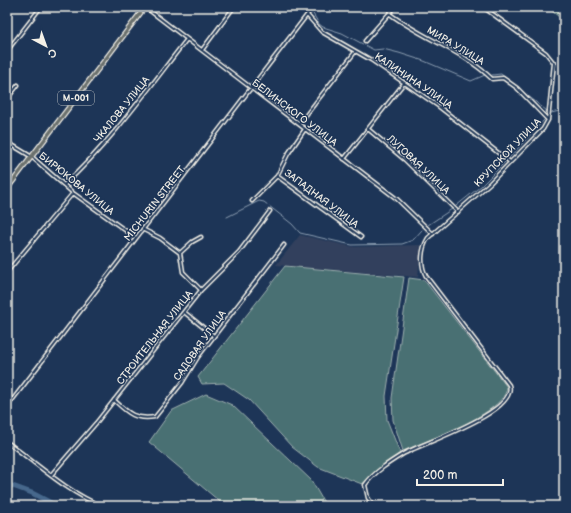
<svg xmlns="http://www.w3.org/2000/svg" width="571" height="513" viewBox="0 0 571 513" font-family="'Balsamiq Sans',sans-serif">
	<style>
		.built { fill: #31415d }
		.green { fill: #486f73; stroke: #9eb0ae }
		.lines { fill: none; stroke-linecap: round; stroke-linejoin: round }
		.stream { stroke: #8c9eb1; stroke-width: 1 }
		.river { stroke: #46678c; stroke-width: 5 }
		.street-casing { stroke: #f4f1e8; stroke-width: 5 }
		.primary-casing { stroke: #f4f1e8; stroke-width: 6 }
		.street { stroke: #1d3557; stroke-width: 2 }
		.primary { stroke: #6b706d; stroke-width: 3.5 }
		.labels { text-anchor: middle; stroke-width: 3; stroke-linejoin: round; paint-order: stroke }
		.shield { fill: #1d3557; stroke: #b4b9bc; stroke-width: 1 }
		.shield-label { font-size: 9px; font-weight: bold; fill: #f4f1e8 }
		.street-label { font-size: 10px; fill: #f4f1e8; stroke: #1d3557 }
	</style>
	<rect width="100%" height="100%" fill="#1d3557"/>
	<filter id="ink" filterUnits="userSpaceOnUse"><feTurbulence type="fractalNoise" baseFrequency=".025" numOctaves="2"/><feDisplacementMap in="SourceGraphic" scale="8" xChannelSelector="R" yChannelSelector="G"/><feConvolveMatrix kernelMatrix="1 2 1 2 8 2 1 2 1" color-interpolation-filters="sRGB"/></filter>
	<g filter="url(#ink)">
		<path class="built" d="M 300,235 L 354,247 L 421,245 L 418,277 L 276,265 Z"/>
		<path class="green" d="M 547,7 L 564,7 L 564,21 Z
			M 285,266 L 404,277 L 386,396 L 387,420 L 400,453 L 362,484 L 318,467 L 292,447 L 249,400 L 224,383 L 202,384 L 198,377 Z
			M 409,278 L 424,280 L 507,387 C 506,413 426,441 403,451 L 393,420 L 392,398 Z
			M 206,394 L 232,405 L 311,480 L 326,506 L 225,506 L 149,442 L 171,411 Z"/>
		<g class="lines">
			<path class="stream" d="M 312,12 L 319,24 L 323,27 L 342,33 L 374,50 L 383,49 L 399,53 L 424,61 L 471,81 L 485,75
				M 492,75 L 501,74 L 547,111
				M 551,113 L 564,110
				M 546,116 L 546,111
				M 509,158 L 544,120
				M 456,206 L 481,186 L 505,162
				M 227,217 L 259,201 L 264,202 L 292,224 L 300,233 L 352,245 L 402,244 L 413,240 L 422,230
				M 428,225 L 452,209"/>
			<path class="river" d="M 7,484 L 32,493 L 57,506"/>
			<defs>
				<path id="street" d="M 145,7 L 397,199 L 433,234
					M 390,14 C 422,38 463,51 492,79 L 503,78 L 517,88 L 548,120
					M 307,15 L 322,32 L 371,60 L 438,106 L 510,162
					M 365,41 L 395,7
					M 202,50 L 234,7
					M 7,51 L 41,7
					M 7,99 L 18,85
					M 299,124 L 355,52
					M 305,129 L 288,154 L 277,176 L 361,237
					M 368,129 L 405,160 L 458,212
					M 7,142 L 32,157 L 73,193 L 136,238
					M 344,159 L 404,83
					M 64,185 C 111,142 148,89 187,39
					M 252,201 L 277,176
					M 144,230 L 160,238 L 180,253 L 183,272 L 201,290
					M 180,253 L 192,242 L 201,237
					M 7,272 L 73,193
					M 184,312 L 214,336
					M 114,400 C 128,413 134,420 155,417 L 182,383 L 198,357 L 284,245
					M 7,407 L 313,7
					M 7,442 C 36,463 68,493 102,506
					M 51,475 L 96,423 L 201,290 L 239,252 L 270,211
					M 374,506 L 368,498 L 365,485 C 374,472 390,462 403,454 C 422,443 519,412 509,385 L 426,276 C 420,265 421,249 428,238 L 490,183 L 543,129 L 548,120 L 554,63 L 546,53 L 483,7"/>
				<path id="primary" d="M 7,189 L 145,7"/>
			</defs>
			<use href="#street" class="street-casing"/>
			<use href="#primary" class="primary-casing"/>
			<use href="#street" class="street"/>
			<use href="#primary" class="primary"/>
		</g>
	</g>
	<g class="labels">
		<rect class="shield" x="58" y="91" width="36" height="14" rx="3"/>
		<g class="shield-label">
			<text x="76" y="101">М-001</text>
		</g>
		<g class="street-label">
			<text transform="translate(456 45) rotate(31)" y="4">МИРА УЛИЦА</text>
			<text transform="translate(414 80) rotate(34)" y="4">КАЛИНИНА УЛИЦА</text>
			<text transform="translate(121 109) rotate(-51)" y="4">ЧКАЛОВА УЛИЦА</text>
			<text transform="translate(295 112) rotate(37)" y="4">БЕЛИНСКОГО УЛИЦА</text>
			<text transform="translate(507 152) rotate(-46)" y="4">КРУПСКОЙ УЛИЦА</text>
			<text transform="translate(419 164) rotate(43)" y="4">ЛУГОВАЯ УЛИЦА</text>
			<text transform="translate(77 183) rotate(39)" y="4">БИРЮКОВА УЛИЦА</text>
			<text transform="translate(322 198) rotate(37)" y="4">ЗАПАДНАЯ УЛИЦА</text>
			<text transform="translate(154 203) rotate(-52)" y="4">MICHURIN STREET</text>
			<text transform="translate(154 337) rotate(-52)" y="4">СТРОИТЕЛЬНАЯ УЛИЦА</text>
			<text transform="translate(199 345) rotate(-55)" y="4">САДОВАЯ УЛИЦА</text>
		</g>
	</g>
	<rect width="571" height="513" fill="none" stroke="#1d3557" stroke-width="24"/>
	<rect x="12" y="12" width="547" height="489" fill="none" stroke="#f4f1e8" stroke-width="1.5" filter="url(#ink)"/>
	<g transform="translate(46 46) rotate(139)" stroke="#1d3557" stroke-width="3" paint-order="stroke">
	<path d="M0-3L7 15L0 10L-7 15Z" fill="#f4f1e8"/>
	<text y="-6" font-size="11" font-weight="bold" text-anchor="middle" fill="#f4f1e8">С</text>
	</g>
	<path d="M417 479v6h86v-6" fill="none" stroke="#f4f1e8" stroke-width="2"/>
	<text x="423" y="479" font-size="12" fill="#f4f1e8" stroke="#1d3557" stroke-width="3" paint-order="stroke">200 m</text>
</svg>
